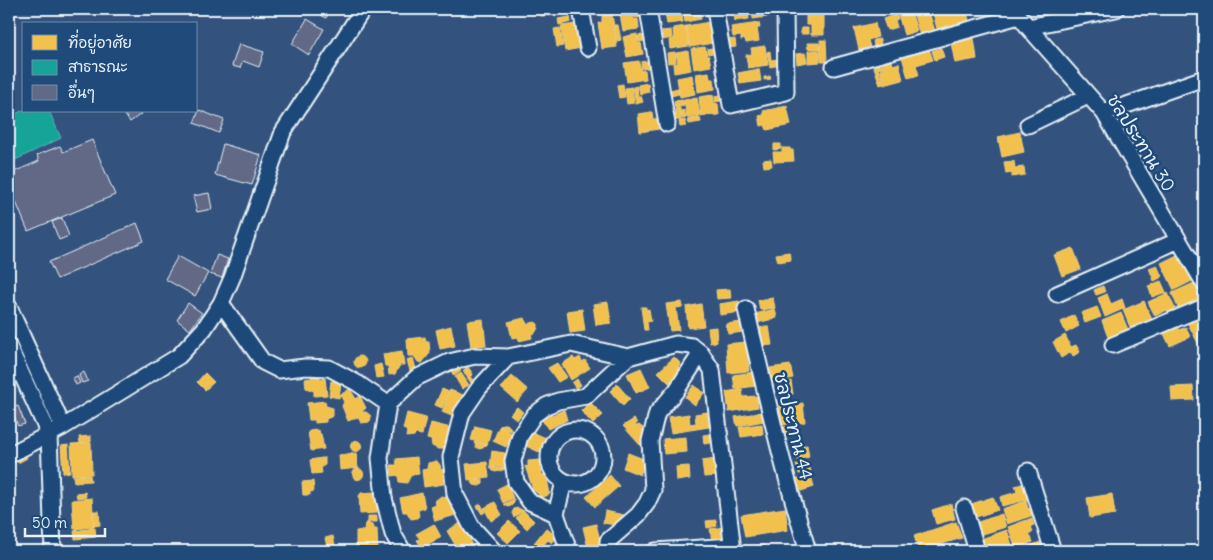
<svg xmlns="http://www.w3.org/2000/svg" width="1213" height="560" viewBox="0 0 1213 560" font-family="Delius,'Playpen Sans Thai',sans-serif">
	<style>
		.homes { fill: #f2c14e; stroke: #efcf81 }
		.public { fill: #17a398; stroke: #56bab5 }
		.building { fill: #626987; stroke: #e8f1f8 }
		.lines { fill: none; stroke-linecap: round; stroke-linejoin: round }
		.minor-casing { stroke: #e8f1f8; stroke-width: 19 }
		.minor { stroke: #1f4a7a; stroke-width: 15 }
		.labels { text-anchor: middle; stroke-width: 5; stroke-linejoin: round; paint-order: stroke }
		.street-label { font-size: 18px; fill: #e8f1f8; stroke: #1f4a7a }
	</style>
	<rect width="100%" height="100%" fill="#33537e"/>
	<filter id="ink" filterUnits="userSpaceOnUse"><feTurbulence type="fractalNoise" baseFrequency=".02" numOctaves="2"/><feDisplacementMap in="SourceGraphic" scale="10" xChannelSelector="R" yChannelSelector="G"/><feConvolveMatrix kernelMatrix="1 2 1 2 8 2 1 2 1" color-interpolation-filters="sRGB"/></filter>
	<g filter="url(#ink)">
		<path class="homes" d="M 540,9 L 550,9 L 551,15 L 541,16 Z
			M 560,9 L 562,9 L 563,13 L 553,15 L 552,10 Z
			M 600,9 L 612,9 L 612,12 L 601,14 Z
			M 658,9 L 681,9 L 683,22 L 667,24 L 665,14 L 659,15 Z
			M 683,9 L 700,9 L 701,19 L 685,22 Z
			M 731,9 L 748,9 L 749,19 L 735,21 L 733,10 Z
			M 752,9 L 769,9 L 769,10 L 766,11 L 767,17 L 753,19 Z
			M 921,9 L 928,9 L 935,31 L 920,36 L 913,11 Z
			M 932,9 L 966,9 L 969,20 L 937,29 Z
			M 641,11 L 642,17 L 635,18 L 634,12 Z
			M 911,11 L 917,31 L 904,35 L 898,14 Z
			M 633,12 L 634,20 L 638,19 L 639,29 L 623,31 L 620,14 Z
			M 612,14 L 617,47 L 602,49 L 598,23 L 602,22 L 602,16 Z
			M 896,14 L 898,19 L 895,20 L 897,27 L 887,30 L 883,19 Z
			M 806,16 L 824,16 L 824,35 L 811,35 L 811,25 L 806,25 Z
			M 570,17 L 571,22 L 559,25 L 558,19 Z
			M 710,22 L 713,43 L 690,47 L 686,26 Z
			M 759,23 L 760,28 L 757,28 L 759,41 L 746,43 L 745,39 L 741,40 L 741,36 L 733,37 L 731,27 Z
			M 875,23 L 878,37 L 868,40 L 870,47 L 859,50 L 854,28 Z
			M 576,24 L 581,48 L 565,51 L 561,26 Z
			M 614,25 L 618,25 L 621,40 L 617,41 Z
			M 686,26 L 689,46 L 670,49 L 669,40 L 674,39 L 673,28 Z
			M 560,28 L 563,46 L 557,47 L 554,29 Z
			M 801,28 L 808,28 L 808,34 L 801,34 Z
			M 671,30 L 672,38 L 663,40 L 662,31 Z
			M 637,34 L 638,43 L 641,43 L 643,54 L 627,57 L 623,37 Z
			M 642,35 L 644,41 L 639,42 L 638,36 Z
			M 974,38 L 977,59 L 955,63 L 951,43 Z
			M 735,39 L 736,47 L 729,48 L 728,40 Z
			M 880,39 L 881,45 L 874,47 L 873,40 Z
			M 820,40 L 826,40 L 827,62 L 821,62 Z
			M 807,43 L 819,43 L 820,49 L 808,49 Z
			M 765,46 L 768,65 L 748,68 L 746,55 L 752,54 L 751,48 Z
			M 705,47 L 707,56 L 709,56 L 711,66 L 694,69 L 691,49 Z
			M 712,48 L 713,53 L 708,54 L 707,49 Z
			M 941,48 L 944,57 L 935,60 L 932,51 Z
			M 929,49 L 933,60 L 916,65 L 919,75 L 908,78 L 902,57 Z
			M 819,50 L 820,62 L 808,63 L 808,51 Z
			M 688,51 L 691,70 L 674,73 L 673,64 L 678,63 L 676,53 Z
			M 770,51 L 771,60 L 779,59 L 780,65 L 770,67 L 767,52 Z
			M 675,52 L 676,62 L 668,63 L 667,53 Z
			M 805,53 L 807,62 L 797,64 L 796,54 Z
			M 639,61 L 641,71 L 645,70 L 646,79 L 627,82 L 624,63 Z
			M 647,61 L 648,68 L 642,69 L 641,62 Z
			M 892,61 L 893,65 L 899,63 L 903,80 L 884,85 L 880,70 L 883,69 L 882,63 Z
			M 880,62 L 882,68 L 878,69 L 883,84 L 880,85 L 873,64 Z
			M 759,69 L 761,81 L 740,84 L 738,73 Z
			M 709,72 L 710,79 L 714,79 L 715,89 L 698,92 L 696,74 Z
			M 692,75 L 695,94 L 680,97 L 677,78 Z
			M 770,76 L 771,79 L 764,80 L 764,77 Z
			M 648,83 L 649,92 L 640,94 L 638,85 Z
			M 623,84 L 625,97 L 619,98 L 617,85 Z
			M 637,86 L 638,96 L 641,96 L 643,102 L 636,104 L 633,87 Z
			M 632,87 L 634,103 L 627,104 L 625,88 Z
			M 678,88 L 679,94 L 671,96 L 670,90 Z
			M 713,95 L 714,103 L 718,104 L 719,115 L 701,116 L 699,97 Z
			M 721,95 L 721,101 L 715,102 L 715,96 Z
			M 697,98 L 700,116 L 687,118 L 684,100 Z
			M 683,100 L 684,106 L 675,108 L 674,101 Z
			M 787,106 L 791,125 L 767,130 L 765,125 L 761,126 L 759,116 L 764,115 L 763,111 Z
			M 680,108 L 681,120 L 676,120 L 675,109 Z
			M 684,110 L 686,118 L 682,119 L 681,111 Z
			M 652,112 L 653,119 L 657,119 L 659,129 L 640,132 L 638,114 Z
			M 700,118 L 701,122 L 689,124 L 688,119 Z
			M 685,120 L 686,126 L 680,127 L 679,121 Z
			M 1020,132 L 1024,152 L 1002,157 L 998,137 Z
			M 774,144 L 781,144 L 781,149 L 774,150 Z
			M 782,148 L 790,148 L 790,150 L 793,150 L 794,161 L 774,162 L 773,152 L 782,152 Z
			M 771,159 L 772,166 L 764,167 L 763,160 Z
			M 1014,161 L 1015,168 L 1024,167 L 1025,175 L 1012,177 L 1012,173 L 1006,174 L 1004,162 Z
			M 1073,248 L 1081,269 L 1062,276 L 1054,255 Z
			M 789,252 L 791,260 L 778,262 L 776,254 Z
			M 1179,254 L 1192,281 L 1174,290 L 1161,263 Z
			M 1157,265 L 1162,277 L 1154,281 L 1149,268 Z
			M 1161,281 L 1166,292 L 1152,297 L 1148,286 Z
			M 1194,283 L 1203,304 L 1180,313 L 1172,293 Z
			M 1103,286 L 1105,292 L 1096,295 L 1094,290 Z
			M 730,289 L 731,298 L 717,299 L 716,290 Z
			M 1168,293 L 1176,311 L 1169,315 L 1167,310 L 1155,316 L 1148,302 Z
			M 1107,294 L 1111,304 L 1122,299 L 1125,308 L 1105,317 L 1098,298 Z
			M 773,298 L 775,308 L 760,310 L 758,300 Z
			M 739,301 L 741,312 L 720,315 L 719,304 Z
			M 1144,301 L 1153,322 L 1132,332 L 1123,310 Z
			M 608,302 L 611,323 L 596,325 L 593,304 Z
			M 682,302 L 683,307 L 676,308 L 679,330 L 670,331 L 666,304 Z
			M 701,304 L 704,326 L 688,328 L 686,307 Z
			M 641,307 L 646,307 L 646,310 L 649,309 L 651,321 L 647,322 L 648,330 L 644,330 Z
			M 1097,307 L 1101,317 L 1085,323 L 1081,313 Z
			M 582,309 L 585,331 L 570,333 L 567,311 Z
			M 775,309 L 777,318 L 757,323 L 755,314 Z
			M 1121,313 L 1129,332 L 1109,340 L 1102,321 Z
			M 1204,313 L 1204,344 L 1200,347 L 1187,322 Z
			M 1074,315 L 1079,326 L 1066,333 L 1061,322 Z
			M 524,318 L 527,324 L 535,322 L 538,324 L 538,328 L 535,333 L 531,334 L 532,338 L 519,341 L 518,337 L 512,338 L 508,322 Z
			M 483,319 L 486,345 L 471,347 L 467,321 Z
			M 742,322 L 744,332 L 728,334 L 726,324 Z
			M 1176,325 L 1179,330 L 1186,327 L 1190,337 L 1170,346 L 1163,332 Z
			M 451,326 L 455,346 L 440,349 L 436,330 Z
			M 769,326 L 772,345 L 762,346 L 759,328 Z
			M 716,327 L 717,342 L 710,343 L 708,328 Z
			M 1065,335 L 1071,347 L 1076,345 L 1080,352 L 1073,356 L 1071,352 L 1061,358 L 1053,342 Z
			M 425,337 L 426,342 L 429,342 L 430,353 L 422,363 L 418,362 L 414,356 L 408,356 L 407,339 Z
			M 746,342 L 749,371 L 728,373 L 726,344 Z
			M 402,351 L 404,365 L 400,365 L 395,374 L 389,375 L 388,366 L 385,366 L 383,354 Z
			M354 362a6 6 0 1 1 12 0a6 6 0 1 1-12 0Z
			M 573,357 L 575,360 L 580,357 L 582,362 L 585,360 L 590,368 L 571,380 L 562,364 Z
			M 674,357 L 681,364 L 678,367 L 682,371 L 669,383 L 658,372 Z
			M 413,358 L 416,369 L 410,371 L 407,360 Z
			M 557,363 L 567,377 L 558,382 L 548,368 Z
			M 381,364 L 384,377 L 376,378 L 374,366 Z
			M 790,365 L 793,378 L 772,382 L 770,368 Z
			M 458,367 L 461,371 L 454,376 L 451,371 Z
			M 468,367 L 473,374 L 471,376 L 465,369 Z
			M 641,368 L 650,387 L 636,393 L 627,374 Z
			M 465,369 L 474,382 L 471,383 L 463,371 Z
			M 755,372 L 756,386 L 735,389 L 733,375 Z
			M 205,373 L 214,382 L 205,390 L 197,382 Z
			M 461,373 L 469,385 L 462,389 L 455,377 Z
			M 320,375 L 320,379 L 325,378 L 327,395 L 314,396 L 314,391 L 306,388 L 305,379 L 311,378 L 312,376 Z
			M 512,376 L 528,390 L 517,402 L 501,388 Z
			M 577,379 L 581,385 L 576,389 L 572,383 Z
			M 331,381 L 341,382 L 339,398 L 329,396 Z
			M 791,381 L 793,394 L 780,396 L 778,383 Z
			M 617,384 L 630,399 L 623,406 L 610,391 Z
			M 694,385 L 704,393 L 695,405 L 685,397 Z
			M 1193,386 L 1194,400 L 1172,401 L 1171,387 Z
			M 350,389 L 356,399 L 360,396 L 366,408 L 361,412 L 366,412 L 370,415 L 371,419 L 369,422 L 361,423 L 358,417 L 348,421 L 342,406 L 344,402 L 340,395 Z
			M 442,389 L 449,392 L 442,408 L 435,405 Z
			M 742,389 L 743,397 L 757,396 L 758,407 L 729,412 L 726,392 Z
			M 450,390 L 463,395 L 454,417 L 442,412 Z
			M 325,401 L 326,406 L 333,408 L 333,416 L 326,419 L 326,422 L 315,423 L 315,420 L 309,420 L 307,403 Z
			M 590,402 L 603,415 L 593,424 L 581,411 Z
			M 803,403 L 805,422 L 781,425 L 779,406 Z
			M 517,407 L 523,412 L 517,420 L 510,414 Z
			M 564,410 L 567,420 L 548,429 L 542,420 L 551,414 L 552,415 Z
			M 707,412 L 709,427 L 671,433 L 668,417 L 689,414 L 690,424 L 696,423 L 695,414 Z
			M 762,412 L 764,421 L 737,426 L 735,417 Z
			M 407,413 L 426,418 L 422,435 L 416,434 L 414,436 L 406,437 L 407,431 L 403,429 Z
			M 634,419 L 637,423 L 634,427 L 639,425 L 643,428 L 642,435 L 646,438 L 640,445 L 623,426 Z
			M 431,423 L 451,428 L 449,446 L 445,445 L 444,449 L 438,449 L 432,446 L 431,440 L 427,439 Z
			M 502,424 L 507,424 L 511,428 L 511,431 L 499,427 Z
			M 762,424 L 763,434 L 741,437 L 739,427 Z
			M 798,425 L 799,432 L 785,434 L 783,427 Z
			M 475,426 L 491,430 L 487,445 L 471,440 Z
			M 499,427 L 512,433 L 506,447 L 493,441 Z
			M 314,429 L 319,431 L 320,434 L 321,434 L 324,449 L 311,451 L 308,432 Z
			M 532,432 L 546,438 L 539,452 L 526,446 Z
			M 716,433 L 717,442 L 704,444 L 703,435 Z
			M 91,436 L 91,442 L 80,443 L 79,437 Z
			M 686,437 L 687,452 L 664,454 L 663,439 Z
			M350.5 446a5.5 5.5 0 1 1 11 0a5.5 5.5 0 1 1-11 0Z
			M 474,442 L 486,445 L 483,448 L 479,449 L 476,447 Z
			M 91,443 L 92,474 L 72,475 L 71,444 Z
			M 68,445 L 70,472 L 63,473 L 61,446 Z
			M 807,445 L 809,457 L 797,460 L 794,447 Z
			M 492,451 L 505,453 L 504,459 L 507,459 L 506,468 L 490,466 Z
			M 24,452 L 27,458 L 18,463 L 15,457 Z
			M 356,453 L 358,468 L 340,470 L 339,455 Z
			M 628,453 L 646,460 L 640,475 L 623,468 Z
			M 417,457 L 419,474 L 411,475 L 407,483 L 399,482 L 398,475 L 392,476 L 391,465 L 397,465 L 396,459 Z
			M 322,458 L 325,458 L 325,465 L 321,467 L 322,473 L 312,474 L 310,460 Z
			M 716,459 L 718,476 L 704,477 L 702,461 Z
			M 540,460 L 542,475 L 546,474 L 550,494 L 542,498 L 533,489 L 525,466 L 528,467 L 528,461 Z
			M 437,461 L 440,465 L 441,470 L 444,469 L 445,475 L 443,476 L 444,484 L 424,487 L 422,470 L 427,469 L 428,463 Z
			M 487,462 L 489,477 L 468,480 L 466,464 Z
			M 808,462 L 811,471 L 799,474 L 796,465 Z
			M 689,466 L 690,479 L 677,481 L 676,467 Z
			M 490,467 L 506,469 L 496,472 L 493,471 Z
			M352.5 474a5.5 5.5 0 1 1 11 0a5.5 5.5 0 1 1-11 0Z
			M 90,475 L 91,481 L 74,482 L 73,476 Z
			M 610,475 L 619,486 L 595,507 L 586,497 Z
			M 811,475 L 814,487 L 798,492 L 795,480 Z
			M 483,479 L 483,484 L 479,486 L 474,485 L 470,480 Z
			M 313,481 L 314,491 L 310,492 L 310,495 L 303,495 L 302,482 Z
			M 1025,483 L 1030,499 L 1002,506 L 1000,497 L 1017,492 L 1015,486 Z
			M 507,484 L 513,498 L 503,503 L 497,489 Z
			M 85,492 L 86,497 L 77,498 L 76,493 Z
			M 375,492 L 377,494 L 377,513 L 360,514 L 359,496 L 361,493 Z
			M 422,493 L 425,508 L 418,510 L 419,516 L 417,518 L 411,519 L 407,512 L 403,512 L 400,498 Z
			M 1112,494 L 1115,514 L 1090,518 L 1087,498 Z
			M 441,496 L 446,497 L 448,501 L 451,499 L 456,515 L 435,521 L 431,507 L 436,505 L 435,501 Z
			M 993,497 L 998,510 L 973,518 L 968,505 Z
			M 92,498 L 94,527 L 74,529 L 72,500 Z
			M 514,499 L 514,503 L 511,506 L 507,507 L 504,504 Z
			M 1026,501 L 1028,509 L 1035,506 L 1037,514 L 1007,524 L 1002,509 Z
			M 495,502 L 502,515 L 491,521 L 484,508 Z
			M 481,504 L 485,512 L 482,514 L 477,506 Z
			M 951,504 L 955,519 L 936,524 L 932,510 Z
			M 518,508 L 522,510 L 514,518 L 512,513 L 514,509 Z
			M 785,508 L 788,530 L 745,537 L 741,515 Z
			M 523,510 L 534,521 L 527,529 L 516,518 Z
			M 93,511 L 99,511 L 100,525 L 94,526 Z
			M 605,511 L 624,515 L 622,526 L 603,523 Z
			M 1002,514 L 1006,527 L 976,536 L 972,524 Z
			M 368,516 L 377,516 L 377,522 L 368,522 Z
			M 1032,518 L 1034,525 L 1031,526 L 1033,532 L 1029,533 L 1033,542 L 1016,548 L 1008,527 Z
			M 716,520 L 717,526 L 707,528 L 706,521 Z
			M 509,521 L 520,531 L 508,543 L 497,533 Z
			M 368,522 L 374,527 L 374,529 L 377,529 L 378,551 L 356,551 L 356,531 L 364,530 L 365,524 Z
			M 956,522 L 962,538 L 919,551 L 914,536 Z
			M 460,523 L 464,531 L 467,529 L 472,536 L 470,537 L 471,543 L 469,547 L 465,548 L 461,545 L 457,548 L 447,531 Z
			M 434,524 L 441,537 L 422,548 L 417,540 L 420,539 L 416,534 Z
			M 596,524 L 602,548 L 595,550 L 594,547 L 588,548 L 583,527 Z
			M 725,527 L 727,540 L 712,542 L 710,529 Z
			M 95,528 L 96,537 L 75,539 L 74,531 Z
			M 546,528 L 557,537 L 552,543 L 548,540 L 541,548 L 534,543 Z
			M 1007,530 L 1014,551 L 981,551 L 978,540 Z
			M 333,536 L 336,551 L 328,551 L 325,538 Z
			M 1040,542 L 1042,549 L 1037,551 L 1017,551 Z
			M 764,545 L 764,551 L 744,551 L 743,548 Z"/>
		<path class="public" d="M 24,110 L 49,111 L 61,138 L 9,163 L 9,117 Z"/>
		<path class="building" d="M 320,9 L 331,9 L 326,18 L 318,13 Z
			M 307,19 L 324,29 L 309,55 L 292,44 Z
			M 239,44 L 264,52 L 259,67 L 243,61 L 240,68 L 232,66 Z
			M 199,110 L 224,120 L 219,133 L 194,123 Z
			M 122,111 L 139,111 L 141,114 L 130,122 Z
			M 92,140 L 115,195 L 28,231 L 9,185 L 9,174 L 39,161 L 37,155 L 60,146 L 63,152 Z
			M 223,144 L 261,155 L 252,185 L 215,175 Z
			M 209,193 L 212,209 L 197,212 L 193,196 Z
			M 62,218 L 69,236 L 59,240 L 52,222 Z
			M 137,223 L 144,241 L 57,279 L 49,262 Z
			M 217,255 L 228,259 L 222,278 L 210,274 Z
			M 178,256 L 208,273 L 195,296 L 165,279 Z
			M 188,303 L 202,313 L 190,330 L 177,320 Z
			M 84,372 L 88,381 L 82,383 L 79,375 Z
			M 77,376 L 80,383 L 76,385 L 73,378 Z
			M 18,406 L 25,424 L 18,426 L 11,408 Z"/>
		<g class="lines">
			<defs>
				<path id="minor" d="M 581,9 L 588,48
					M 648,9 L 667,124
					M 715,9 L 731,105 L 786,92 L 785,9
					M 1014,9 L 1028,27 L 1104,113 L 1204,283
					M 1028,27 L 1116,9
					M 834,67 L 1019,16
					M 1104,113 L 1204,78
					M 1028,125 L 1088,96
					M 1057,294 L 1179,240
					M 221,303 L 263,362 L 279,370 L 305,367 L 329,368 L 357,383 L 388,404
					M 9,307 L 63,427
					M 746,309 C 765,390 783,471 808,551
					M 1113,345 L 1204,307
					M 9,347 L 49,434 L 53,551
					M549 457a27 27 0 1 1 54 0a27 27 0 1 1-54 0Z
					M 9,455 L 63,427 L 179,356 L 204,329 L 221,303 L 232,278 L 283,132 L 363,9
					M 1028,471 L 1053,551
					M 564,482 L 556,514 L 569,551
					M 964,508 L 977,551
					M 556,514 L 530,502 L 516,482 L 513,461 L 520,436 L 534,415 L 546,406 L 558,401 L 586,396 L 628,357
					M 403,551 L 393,534 L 384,498 L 380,458 L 388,404 L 416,378 L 449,362 L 475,356 L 508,357 L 571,344 L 628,357 L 676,344 L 692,346 L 701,353 L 712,370 L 733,551
					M 494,551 L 472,527 L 455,494 L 451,457 L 462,413 L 479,388 L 508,357
					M 608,551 L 608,541 L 638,515 L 647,503 L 653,490 L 650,441 L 657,413 L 676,391 L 701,353
					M 655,551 L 732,546"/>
			</defs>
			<use href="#minor" class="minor-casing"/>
			<use href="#minor" class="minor"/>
		</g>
	</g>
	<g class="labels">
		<g class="street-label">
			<text transform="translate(1141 143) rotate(58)" y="6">ชลประทาน 30</text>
			<text transform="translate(793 426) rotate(76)" y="6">ชลประทาน 44</text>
		</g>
	</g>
	<rect width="1213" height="560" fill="none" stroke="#1f4a7a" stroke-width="30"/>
	<rect x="15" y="15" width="1183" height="530" fill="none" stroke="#e8f1f8" stroke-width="2" filter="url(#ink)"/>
	<rect x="22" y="22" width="175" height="90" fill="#1f4a7a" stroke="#6f8dac"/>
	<rect x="32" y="35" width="25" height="15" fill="#f2c14e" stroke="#6f8dac"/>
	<text x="68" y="48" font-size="15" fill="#e8f1f8">ที่อยู่อาศัย</text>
	<rect x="32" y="60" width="25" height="15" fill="#17a398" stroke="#6f8dac"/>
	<text x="68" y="72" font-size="15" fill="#e8f1f8">สาธารณะ</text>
	<rect x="32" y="85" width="25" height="15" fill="#626987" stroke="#6f8dac"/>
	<text x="68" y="98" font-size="15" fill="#e8f1f8">อื่นๆ</text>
	<path d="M25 528v8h80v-8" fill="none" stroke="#e8f1f8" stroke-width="2.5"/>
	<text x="32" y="528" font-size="15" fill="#e8f1f8" stroke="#1f4a7a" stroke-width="4" paint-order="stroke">50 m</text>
</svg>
